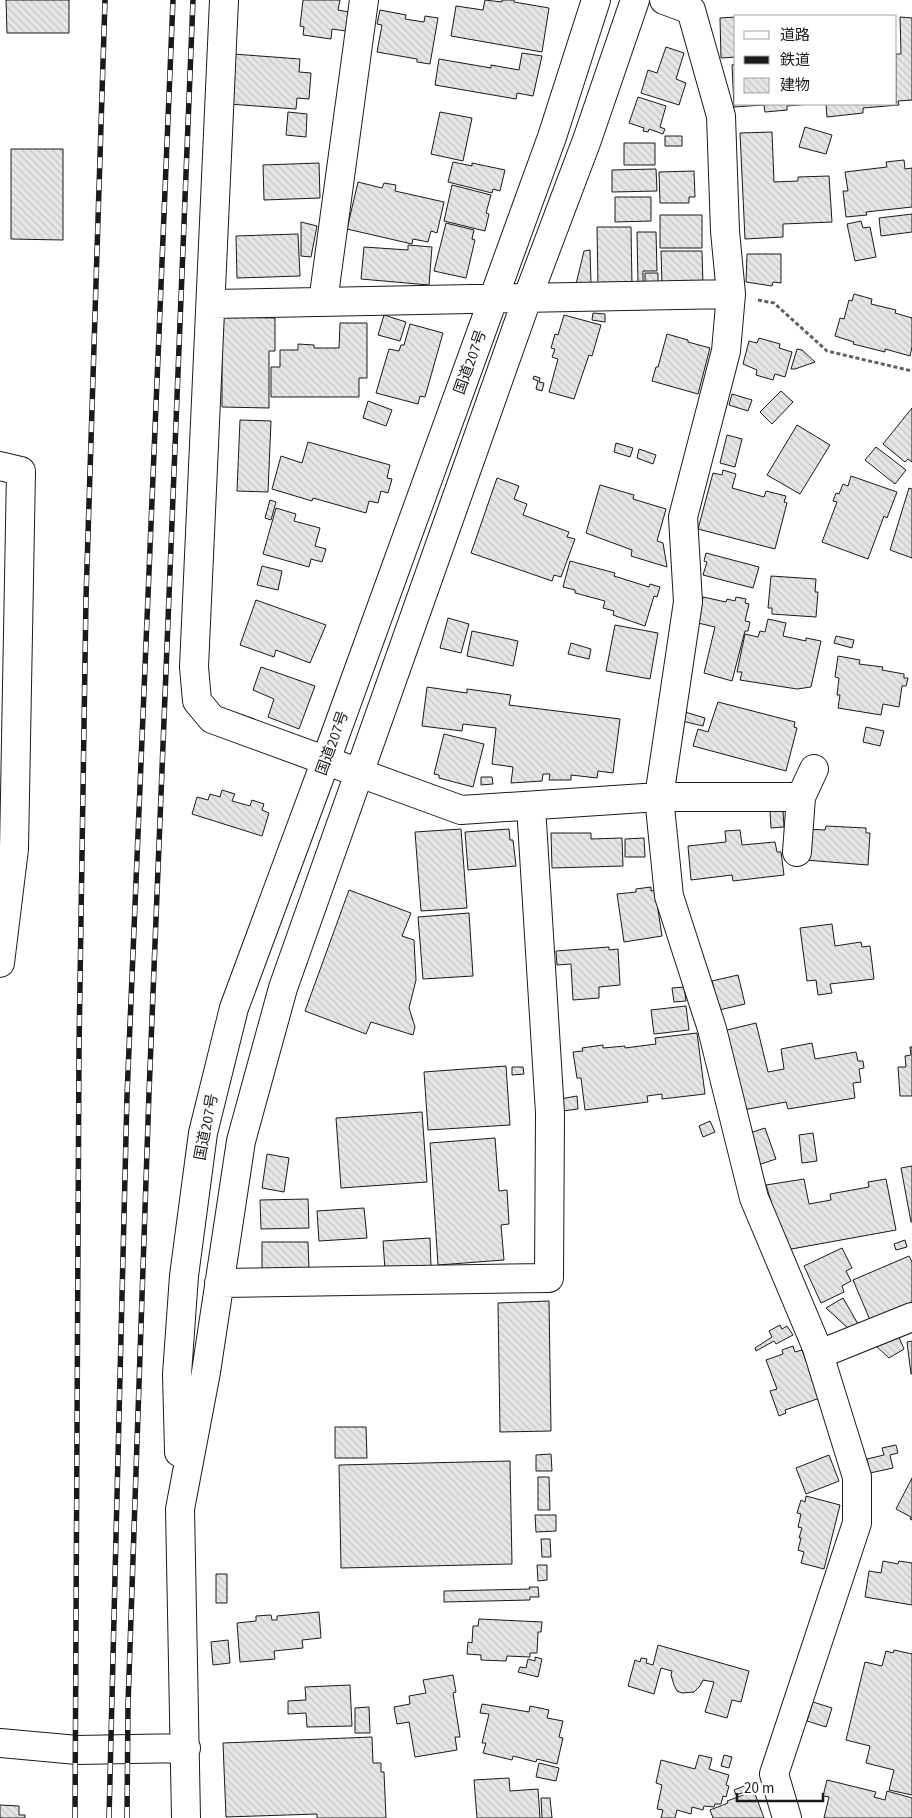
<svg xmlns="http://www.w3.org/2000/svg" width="912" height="1818" viewBox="0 0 912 1818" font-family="'Source Sans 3','Noto Sans JP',sans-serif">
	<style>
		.building { fill: url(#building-back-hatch); stroke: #1a1a1a }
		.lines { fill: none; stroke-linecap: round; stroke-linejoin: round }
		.minor-casing { stroke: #1a1a1a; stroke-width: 30 }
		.path { stroke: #5f5f5f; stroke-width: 3; stroke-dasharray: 4 2.5; stroke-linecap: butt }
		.minor { stroke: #fff; stroke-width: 28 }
		.rail-casing { stroke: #1a1a1a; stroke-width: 5.5 }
		.rail { stroke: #fff; stroke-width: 4; stroke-dasharray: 11; stroke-linecap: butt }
		.labels { text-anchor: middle; stroke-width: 4; stroke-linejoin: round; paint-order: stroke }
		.street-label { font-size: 15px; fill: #1a1a1a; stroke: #fff }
	</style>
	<defs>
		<pattern id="building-back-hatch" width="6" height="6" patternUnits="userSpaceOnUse" patternTransform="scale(1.25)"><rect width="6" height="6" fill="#e6e6e6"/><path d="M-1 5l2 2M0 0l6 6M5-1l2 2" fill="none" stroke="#c5c5c5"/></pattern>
	</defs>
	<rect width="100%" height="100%" fill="#fff"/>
	<path class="building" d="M 6,0 L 69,0 L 69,33 L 7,33 Z
		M 303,0 L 340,0 L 338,10 L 349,12 L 346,31 L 332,29 L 331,39 L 303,35 L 304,27 L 300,26 Z
		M 485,0 L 502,2 L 502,0 L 514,0 L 514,2 L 549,8 L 542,52 L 451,36 L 456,6 L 483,10 Z
		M 380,10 L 406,15 L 405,19 L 424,22 L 425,16 L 438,18 L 430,64 L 417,62 L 417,59 L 377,52 L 382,25 L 377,24 Z
		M 736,17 L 736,57 L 721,58 L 720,18 Z
		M 900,17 L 912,18 L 912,100 L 898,101 L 899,105 L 863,108 L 863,113 L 827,117 L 826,104 L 896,104 L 896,54 L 901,54 Z
		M 666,47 L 684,53 L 676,79 L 686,83 L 679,105 L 641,93 L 648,70 L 657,73 Z
		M 522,53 L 542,56 L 533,96 L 517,93 L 516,99 L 435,85 L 439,59 L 491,68 L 491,65 L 519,70 Z
		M 233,54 L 300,59 L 299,72 L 311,73 L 309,99 L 297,98 L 296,109 L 229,104 Z
		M 736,64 L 736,104 L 810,104 L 787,106 L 787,110 L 765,112 L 764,105 L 734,107 L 732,65 Z
		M 638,97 L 666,106 L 660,127 L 665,129 L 663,134 L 649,129 L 648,132 L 643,131 L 644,128 L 629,123 Z
		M 288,112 L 307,114 L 306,137 L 286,135 Z
		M 440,112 L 472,118 L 463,161 L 431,154 Z
		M 805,127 L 832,135 L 826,154 L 799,147 Z
		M 772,132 L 774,182 L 798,181 L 798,177 L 829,176 L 832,222 L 783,224 L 783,237 L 745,239 L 740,133 Z
		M 665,136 L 682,136 L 682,146 L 665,146 Z
		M 624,143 L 655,143 L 655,165 L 624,165 Z
		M 11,149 L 63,149 L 63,240 L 11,239 Z
		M 904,160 L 905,169 L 912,168 L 912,207 L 866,212 L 867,215 L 846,217 L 843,191 L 848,191 L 845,172 L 887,167 L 886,162 Z
		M 453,162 L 472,166 L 472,163 L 505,170 L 500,191 L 493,189 L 492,193 L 448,182 Z
		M 319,163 L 320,198 L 264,200 L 263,165 Z
		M 656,169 L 657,191 L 612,192 L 612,170 Z
		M 694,171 L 695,197 L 689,197 L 689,203 L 660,203 L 659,172 Z
		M 358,182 L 382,188 L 384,183 L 396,185 L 395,191 L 444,202 L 437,233 L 431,231 L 428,242 L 413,239 L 412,244 L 347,229 Z
		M 452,185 L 491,195 L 486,213 L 489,214 L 485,231 L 444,221 Z
		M 615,197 L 651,197 L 651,221 L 615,222 Z
		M 912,214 L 912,232 L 881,236 L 879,218 Z
		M 660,215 L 702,215 L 702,248 L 660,248 Z
		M 861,221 L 863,228 L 870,227 L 876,257 L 855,261 L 847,224 Z
		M 301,222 L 317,226 L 311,257 L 301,256 Z
		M 446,223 L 474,230 L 472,239 L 475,240 L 466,278 L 434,271 Z
		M 597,227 L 631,227 L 632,285 L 598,285 Z
		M 637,232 L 656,232 L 657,271 L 643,271 L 643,285 L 638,285 Z
		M 298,234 L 300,276 L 237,278 L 236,236 Z
		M 408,245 L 432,247 L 429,285 L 361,279 L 364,247 L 408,250 Z
		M 590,250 L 591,283 L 576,284 L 584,251 Z
		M 661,251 L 702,251 L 703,285 L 662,285 Z
		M 747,254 L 781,254 L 781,283 L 773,282 L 772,286 L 746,282 Z
		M 645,273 L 658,273 L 658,285 L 645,285 Z
		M 854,294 L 872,299 L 871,304 L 896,310 L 895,313 L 912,318 L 912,347 L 910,356 L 885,349 L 885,352 L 853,344 L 854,342 L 835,336 L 840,318 L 844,319 L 849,300 L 852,301 Z
		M 593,313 L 605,314 L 605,322 L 592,320 Z
		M 384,315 L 406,322 L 400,341 L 378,335 Z
		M 564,315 L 601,325 L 592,356 L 589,355 L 574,399 L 549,392 L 558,359 L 552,357 L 555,349 L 551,348 L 555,334 L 558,335 Z
		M 222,317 L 275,318 L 275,351 L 269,351 L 269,408 L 222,407 Z
		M 340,323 L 367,323 L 367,378 L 359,378 L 359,397 L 271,397 L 271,367 L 280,367 L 280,350 L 298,350 L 298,344 L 314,345 L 314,348 L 339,348 Z
		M 410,324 L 443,333 L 425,397 L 420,396 L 418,404 L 376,393 L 389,349 L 399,351 L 401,345 L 404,345 Z
		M 667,334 L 688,340 L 688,342 L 710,348 L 698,394 L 652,381 L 656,367 L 658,367 Z
		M 759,338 L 780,344 L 779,348 L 792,352 L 785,377 L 775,374 L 773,380 L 756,375 L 757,370 L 743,364 L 749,341 L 757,343 Z
		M 797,349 L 802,350 L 815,362 L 795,369 L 791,369 Z
		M 534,376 L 540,378 L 539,382 L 544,383 L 542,391 L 536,389 L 538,381 L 533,379 Z
		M 781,391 L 793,402 L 772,424 L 760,412 Z
		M 732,394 L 752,400 L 748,411 L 729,405 Z
		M 368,401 L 392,410 L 386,426 L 363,418 Z
		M 912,408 L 912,462 L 908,459 L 905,462 L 883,444 Z
		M 240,420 L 271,421 L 268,492 L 237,491 Z
		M 797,425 L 830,445 L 800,494 L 767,475 Z
		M 727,435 L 742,439 L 735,467 L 720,463 Z
		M 308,442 L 390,465 L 387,478 L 392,479 L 388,493 L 381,491 L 378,503 L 369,501 L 366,513 L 313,498 L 312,501 L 272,489 L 281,456 L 302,463 Z
		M 616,443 L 633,448 L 630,457 L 614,452 Z
		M 876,447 L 906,470 L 895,484 L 865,460 Z
		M 639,449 L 656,455 L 653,464 L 637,458 Z
		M 723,470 L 736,474 L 732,488 L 764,497 L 766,491 L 786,496 L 784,502 L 787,503 L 775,549 L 698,529 L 713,473 L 722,475 Z
		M 851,476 L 897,492 L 887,518 L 884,516 L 868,559 L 822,542 L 837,502 L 833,501 L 836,493 L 839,494 L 843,484 L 848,486 Z
		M 497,478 L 519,486 L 514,499 L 527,504 L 523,515 L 569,532 L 567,537 L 575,539 L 561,577 L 554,575 L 552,581 L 471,553 Z
		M 600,485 L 634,495 L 633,499 L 666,509 L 657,541 L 663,543 L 667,567 L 631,556 L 632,550 L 586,533 Z
		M 909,488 L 912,489 L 912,558 L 890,550 Z
		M 270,500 L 276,502 L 271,520 L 265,518 Z
		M 276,508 L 296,514 L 294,521 L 320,528 L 315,546 L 326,549 L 322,562 L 311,559 L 309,567 L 263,554 Z
		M 706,553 L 759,567 L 753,588 L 703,575 L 707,562 L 704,561 Z
		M 570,561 L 615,573 L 614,576 L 649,587 L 650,584 L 660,587 L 657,597 L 654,596 L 645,626 L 613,615 L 614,611 L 603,608 L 605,601 L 575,593 L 575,590 L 563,587 Z
		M 262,566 L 282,571 L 278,590 L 257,585 Z
		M 771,576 L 816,579 L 815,592 L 818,592 L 816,617 L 772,614 L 772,608 L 768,608 Z
		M 703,597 L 726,602 L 727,599 L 735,601 L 736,597 L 746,599 L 745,603 L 749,604 L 745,621 L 750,622 L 748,631 L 745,631 L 732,681 L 704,673 L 715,627 L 698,623 Z
		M 256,600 L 326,625 L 310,663 L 276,650 L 274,657 L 240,645 Z
		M 448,618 L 469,624 L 461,653 L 440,648 Z
		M 768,619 L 786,623 L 783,636 L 806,641 L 806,638 L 821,641 L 811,687 L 797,689 L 740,680 L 742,672 L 737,672 L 745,634 L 758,637 L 760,631 L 765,632 Z
		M 615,625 L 658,633 L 650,679 L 606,671 Z
		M 472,631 L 518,641 L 513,666 L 467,656 Z
		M 836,636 L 854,640 L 852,648 L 834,643 Z
		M 571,643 L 591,649 L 589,659 L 568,654 Z
		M 838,656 L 860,660 L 859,664 L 883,667 L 882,670 L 904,674 L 904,678 L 908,678 L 906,686 L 902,686 L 899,707 L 883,704 L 881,715 L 838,708 L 840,695 L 837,695 L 839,678 L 835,677 Z
		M 261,667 L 315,686 L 299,729 L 268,717 L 274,699 L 253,690 Z
		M 427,687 L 467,693 L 467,689 L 511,695 L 509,705 L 620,719 L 613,773 L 598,771 L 597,778 L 571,775 L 571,780 L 549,780 L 550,774 L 543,774 L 542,781 L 511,783 L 513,767 L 492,764 L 496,728 L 463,724 L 462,731 L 422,726 Z
		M 718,702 L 795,722 L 794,727 L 797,728 L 786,771 L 693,746 L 698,729 L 708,732 Z
		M 685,712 L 705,718 L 703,726 L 682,721 Z
		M 866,727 L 884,731 L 880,746 L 863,742 Z
		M 444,734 L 484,744 L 473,787 L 439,778 L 439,775 L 434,774 Z
		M 481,777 L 492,777 L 493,784 L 481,785 Z
		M 222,790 L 235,794 L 232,801 L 250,806 L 252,800 L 264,804 L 262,810 L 269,813 L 262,836 L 192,814 L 197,797 L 208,800 L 210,794 L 220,797 Z
		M 770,811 L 783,811 L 784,827 L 771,828 Z
		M 826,826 L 866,828 L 866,833 L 870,833 L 868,865 L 805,860 L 807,829 L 825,830 Z
		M 461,829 L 467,908 L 421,911 L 415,832 Z
		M 509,829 L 510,840 L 513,840 L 516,866 L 468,870 L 465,832 Z
		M 740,830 L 742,845 L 775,842 L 777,852 L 781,852 L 784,875 L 733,881 L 732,875 L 691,880 L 688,846 L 726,842 L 725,831 Z
		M 551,833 L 591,833 L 591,839 L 622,838 L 623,866 L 552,868 Z
		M 644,838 L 645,857 L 625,857 L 625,839 Z
		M 651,887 L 651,891 L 655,890 L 662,936 L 624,942 L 617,894 L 636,892 L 636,889 Z
		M 349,890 L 411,913 L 402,936 L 414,940 L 416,980 L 409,1008 L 415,1027 L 413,1035 L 371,1022 L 366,1034 L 305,1011 Z
		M 469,913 L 473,976 L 423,979 L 418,917 Z
		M 832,924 L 835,946 L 861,942 L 862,947 L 870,946 L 874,979 L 830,984 L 832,993 L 818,995 L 816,980 L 807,981 L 800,928 Z
		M 609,947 L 609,950 L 618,949 L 620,985 L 599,987 L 599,998 L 573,1000 L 571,964 L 557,965 L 556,951 Z
		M 738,975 L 745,1004 L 719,1010 L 712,981 Z
		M 684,987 L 686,1001 L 674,1002 L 672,988 Z
		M 686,1006 L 689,1030 L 654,1034 L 651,1010 Z
		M 756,1023 L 768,1072 L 784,1069 L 781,1049 L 812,1043 L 815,1059 L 856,1052 L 858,1061 L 863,1061 L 864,1068 L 859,1069 L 861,1082 L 853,1083 L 855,1098 L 788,1109 L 786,1102 L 743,1110 L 723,1031 Z
		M 697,1033 L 705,1094 L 662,1099 L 662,1094 L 647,1096 L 648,1102 L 585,1110 L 581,1078 L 577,1078 L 573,1052 L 583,1051 L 582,1048 L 603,1045 L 603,1048 L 625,1046 L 625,1048 L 656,1044 L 655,1038 Z
		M 910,1047 L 912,1047 L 912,1096 L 900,1096 L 898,1067 L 906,1067 L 905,1056 L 911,1055 Z
		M 506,1066 L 510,1125 L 428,1130 L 424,1072 Z
		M 512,1067 L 523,1067 L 524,1074 L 512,1075 Z
		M 577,1096 L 578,1109 L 562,1111 L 560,1099 Z
		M 422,1112 L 427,1182 L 341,1188 L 336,1118 Z
		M 710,1121 L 715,1132 L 703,1137 L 699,1126 Z
		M 765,1128 L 776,1159 L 758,1165 L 747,1134 Z
		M 813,1133 L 817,1161 L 802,1163 L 799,1135 Z
		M 495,1138 L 499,1191 L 507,1190 L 509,1224 L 501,1225 L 504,1260 L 438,1265 L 430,1143 Z
		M 267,1154 L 289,1158 L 284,1192 L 262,1188 Z
		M 912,1166 L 912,1222 L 911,1222 L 901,1168 Z
		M 804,1179 L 809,1204 L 831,1200 L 830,1194 L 869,1187 L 868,1182 L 886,1179 L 896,1230 L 786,1250 L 766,1185 Z
		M 308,1199 L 309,1228 L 261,1229 L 260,1200 Z
		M 364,1208 L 367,1238 L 319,1241 L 317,1211 Z
		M 430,1238 L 431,1267 L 385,1270 L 383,1241 Z
		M 905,1240 L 907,1247 L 896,1250 L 894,1244 Z
		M 262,1242 L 308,1242 L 309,1270 L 262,1271 Z
		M 842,1248 L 852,1268 L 846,1271 L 851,1281 L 842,1286 L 844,1292 L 821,1303 L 804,1266 Z
		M 909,1256 L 912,1262 L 912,1302 L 870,1320 L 853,1280 Z
		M 843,1298 L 858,1324 L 849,1329 L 826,1308 Z
		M 549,1301 L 551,1431 L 500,1432 L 498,1303 Z
		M 780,1325 L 782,1329 L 787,1326 L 793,1335 L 776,1344 L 774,1341 L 756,1351 L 755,1348 L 772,1337 L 769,1331 Z
		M 898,1335 L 904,1349 L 889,1358 L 875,1345 Z
		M 912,1341 L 912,1374 L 911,1374 L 907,1342 Z
		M 793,1346 L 795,1352 L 802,1350 L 820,1398 L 785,1410 L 786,1413 L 779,1416 L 770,1391 L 777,1389 L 766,1360 L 783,1354 L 782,1350 Z
		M 335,1427 L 366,1427 L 367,1458 L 335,1458 Z
		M 896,1445 L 898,1453 L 890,1455 L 893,1468 L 870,1473 L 867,1459 L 884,1455 L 882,1448 Z
		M 551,1454 L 552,1471 L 536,1471 L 536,1455 Z
		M 829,1455 L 839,1481 L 806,1494 L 796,1468 Z
		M 510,1461 L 512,1564 L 341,1568 L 339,1465 Z
		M 538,1477 L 549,1477 L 550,1510 L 538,1510 Z
		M 912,1478 L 912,1520 L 910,1519 L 911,1517 L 896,1509 Z
		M 806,1496 L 840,1505 L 824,1569 L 801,1563 L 804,1552 L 798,1550 L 801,1538 L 799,1538 L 802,1528 L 798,1527 L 801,1514 L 797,1513 L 801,1500 L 805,1502 Z
		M 535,1515 L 556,1515 L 556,1531 L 536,1532 Z
		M 541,1539 L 550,1539 L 551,1557 L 542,1557 Z
		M 883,1561 L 898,1564 L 899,1561 L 912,1563 L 912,1605 L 865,1597 L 869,1571 L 881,1573 Z
		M 537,1565 L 547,1565 L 547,1580 L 538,1581 Z
		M 216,1574 L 227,1574 L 227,1603 L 216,1603 Z
		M 529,1587 L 538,1587 L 539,1597 L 530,1597 L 530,1600 L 444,1602 L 444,1591 L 530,1589 Z
		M 319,1612 L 321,1638 L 302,1640 L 303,1648 L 274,1651 L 275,1659 L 240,1662 L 237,1623 L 256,1621 L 256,1616 L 271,1615 L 272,1620 L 277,1620 L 277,1616 Z
		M 479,1619 L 542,1622 L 541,1632 L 538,1632 L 537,1653 L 530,1653 L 530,1657 L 507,1656 L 506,1661 L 481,1660 L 481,1655 L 467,1654 L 468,1642 L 472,1643 L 473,1626 L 478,1626 Z
		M 228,1640 L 230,1663 L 213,1665 L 211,1642 Z
		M 658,1645 L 749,1671 L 741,1702 L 732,1700 L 727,1718 L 705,1712 L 714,1682 L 703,1680 L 700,1686 L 694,1692 L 682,1693 L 677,1691 L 674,1685 L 671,1675 L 672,1671 L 661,1668 L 654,1694 L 628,1686 L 635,1660 L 640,1662 L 641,1658 L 647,1659 L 646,1663 L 653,1665 Z
		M 894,1650 L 912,1654 L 912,1795 L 889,1790 L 894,1770 L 866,1763 L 870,1746 L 846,1740 L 865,1662 L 882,1666 L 886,1651 L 893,1653 Z
		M 535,1657 L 542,1659 L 538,1677 L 518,1672 L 520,1667 L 526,1668 L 528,1659 L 535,1661 Z
		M 453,1675 L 456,1692 L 453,1693 L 460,1737 L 455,1737 L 457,1750 L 415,1757 L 409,1722 L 397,1724 L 394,1707 L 410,1704 L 409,1696 L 426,1693 L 423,1680 Z
		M 350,1685 L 352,1726 L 307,1727 L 306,1713 L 288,1714 L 288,1701 L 306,1700 L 305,1687 Z
		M 813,1702 L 832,1708 L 826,1727 L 807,1721 Z
		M 482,1704 L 529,1712 L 530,1706 L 549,1710 L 547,1718 L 563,1721 L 559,1737 L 563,1738 L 557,1764 L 537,1759 L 536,1762 L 513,1756 L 512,1760 L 483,1753 L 486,1743 L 482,1743 L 489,1714 L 480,1713 Z
		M 369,1707 L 370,1733 L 355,1733 L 355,1708 Z
		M 372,1737 L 373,1763 L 381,1763 L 381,1772 L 384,1772 L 386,1818 L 317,1818 L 317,1814 L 226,1817 L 223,1743 Z
		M 699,1755 L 712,1758 L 709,1769 L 729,1775 L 726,1785 L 729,1786 L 726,1797 L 723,1796 L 721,1804 L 715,1804 L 714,1807 L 704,1806 L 703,1810 L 692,1807 L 691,1814 L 677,1810 L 675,1818 L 661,1818 L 663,1810 L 657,1809 L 662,1785 L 656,1783 L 661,1760 L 695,1769 Z
		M 724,1755 L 732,1757 L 729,1768 L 721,1766 Z
		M 539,1763 L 559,1768 L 556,1781 L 536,1777 Z
		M 509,1778 L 510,1791 L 538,1789 L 540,1818 L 477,1818 L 474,1780 Z
		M 827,1780 L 876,1792 L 874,1797 L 885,1800 L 887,1791 L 912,1798 L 912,1818 L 824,1818 L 829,1797 L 823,1796 Z
		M 754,1782 L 757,1788 L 736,1795 L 734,1790 Z
		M 754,1791 L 764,1818 L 713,1818 L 710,1810 L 728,1803 L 727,1801 Z
		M 541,1798 L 550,1798 L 552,1818 L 542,1818 Z
		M 0,1805 L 19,1806 L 19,1815 L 25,1815 L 25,1818 L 0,1818 Z"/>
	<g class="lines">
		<defs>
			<path id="minor" d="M 224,0 L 194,667 L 197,701 L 212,719 L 461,810 L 659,797 L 801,797 L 814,769
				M 664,0 L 691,10 L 721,116 L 725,231 L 731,294 L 726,351 L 683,517 L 688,602 L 659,797 L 669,896 L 712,1029 L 754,1198 L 817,1348 L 857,1477 L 857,1523 L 774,1774 L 787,1818
				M 323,302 L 364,0
				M 211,304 L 731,294
				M 0,466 L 21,471 L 14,849 L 0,963
				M 797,852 L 801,797
				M 219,1283 L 549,1278 L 550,1113 L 531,806
				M 820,1354 L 912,1317
				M 179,1452 L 177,1374 L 184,1276 L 203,1133 L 234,1008 L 326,760 L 552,137 L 596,0
				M 0,1743 L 77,1750 L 186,1748
				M 186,1818 L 180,1509 L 206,1372 L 241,1141 L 283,988 L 527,299 L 587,140 L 635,0"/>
		</defs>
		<use href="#minor" class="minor-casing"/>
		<path class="path" d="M 758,300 L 774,303 L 827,351 L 912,371"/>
		<use href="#minor" class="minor"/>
		<defs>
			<path id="rail" d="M 75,1818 L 79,1048 L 86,598 L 105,0
				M 109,1818 L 127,1096 L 173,0
				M 127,1818 L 128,1705 L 149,1093 L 193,0"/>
		</defs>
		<use href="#rail" class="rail-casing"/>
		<use href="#rail" class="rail"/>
	</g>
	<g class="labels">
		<g class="street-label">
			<text transform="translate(470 362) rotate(-70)" y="5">国道207号</text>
			<text transform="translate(332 743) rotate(-70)" y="5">国道207号</text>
			<text transform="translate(206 1127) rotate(-79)" y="5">国道207号</text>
		</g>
	</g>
	<rect x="734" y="15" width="162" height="90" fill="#ffffff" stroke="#a3a3a3"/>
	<rect x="744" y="31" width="25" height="8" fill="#ffffff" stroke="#a3a3a3"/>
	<text x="780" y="40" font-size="15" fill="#1a1a1a">道路</text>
	<rect x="744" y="56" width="25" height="8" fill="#1a1a1a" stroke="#a3a3a3"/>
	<text x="780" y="65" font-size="15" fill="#1a1a1a">鉄道</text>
	<rect x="744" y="78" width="25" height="15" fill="url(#building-back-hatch)" stroke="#a3a3a3"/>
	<text x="780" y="90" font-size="15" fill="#1a1a1a">建物</text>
	<path d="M737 1793v8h86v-8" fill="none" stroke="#1a1a1a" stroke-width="2.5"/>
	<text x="744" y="1793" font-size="15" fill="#1a1a1a" stroke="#ffffff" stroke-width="4" paint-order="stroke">20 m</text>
</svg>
